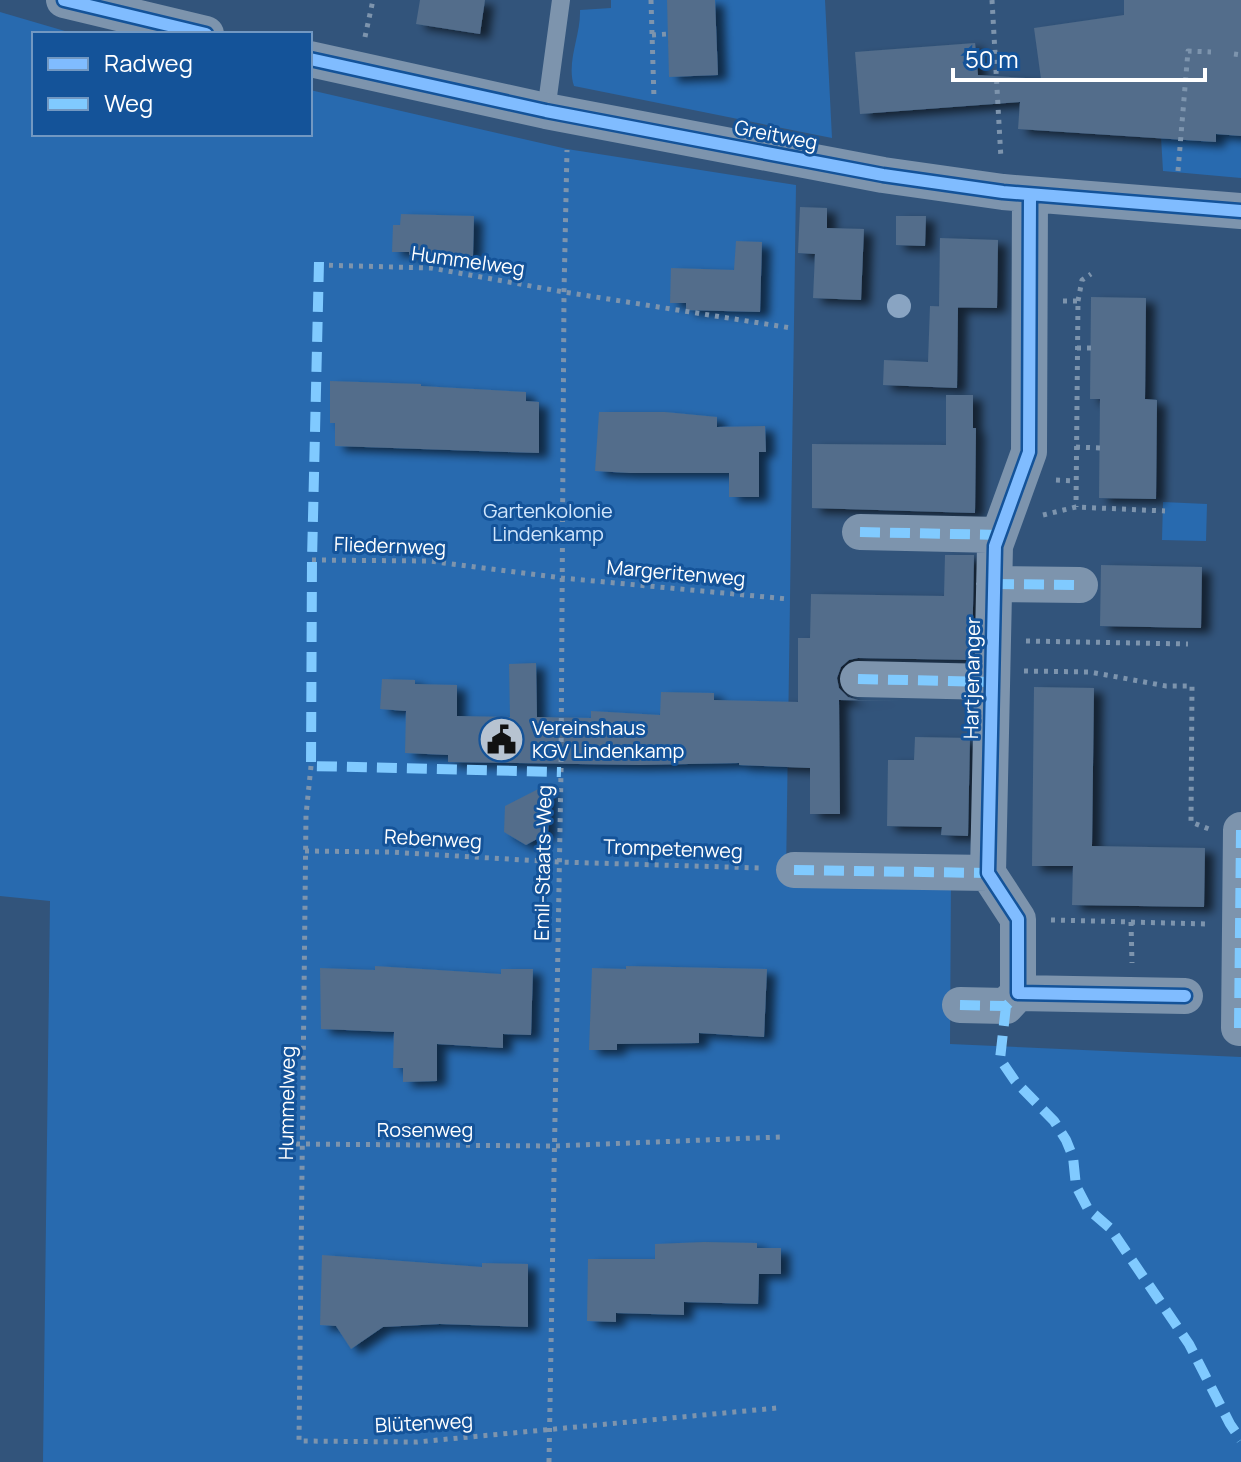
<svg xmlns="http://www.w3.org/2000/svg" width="1241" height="1462" viewBox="0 0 1241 1462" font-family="Manrope,sans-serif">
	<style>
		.green { fill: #286aaf }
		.building { fill: #526d8b; filter: url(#shadow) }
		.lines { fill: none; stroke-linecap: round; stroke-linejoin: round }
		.path { stroke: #7d94ad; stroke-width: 5; stroke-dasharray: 4 6; stroke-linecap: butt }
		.lane { stroke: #7d94ad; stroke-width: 18 }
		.street { stroke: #7d94ad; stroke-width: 36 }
		.quiet { stroke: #80caff; stroke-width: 10; stroke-dasharray: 20 10; stroke-linecap: butt }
		.cycleway-casing { stroke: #145399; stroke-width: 17 }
		.cycleway { stroke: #80bcff; stroke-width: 12 }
		.tree { fill: #89a4c2 }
		.labels { text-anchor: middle; stroke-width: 6; stroke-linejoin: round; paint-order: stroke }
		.street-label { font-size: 20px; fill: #fff; stroke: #145399 }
		.park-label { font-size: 20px; fill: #d0e6fd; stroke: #145399 }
		.poi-label { font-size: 20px; fill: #fff; stroke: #145399; text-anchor: start }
	</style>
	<defs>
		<filter id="shadow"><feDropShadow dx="9" dy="5" stdDeviation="4" flood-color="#0009"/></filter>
	</defs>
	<rect width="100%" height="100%" fill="#32547b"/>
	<path class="green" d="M 611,0 L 825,0 L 832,138 L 574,86 C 566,62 581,35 580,10 L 611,8 Z
		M 1153,0 L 1241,0 L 1241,178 L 1163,171 Z
		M 0,12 L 75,34 L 34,34 L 34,134 L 310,134 L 310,90 L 567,149 L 796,185 L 786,876 L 951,878 L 950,1044 L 1241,1057 L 1241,1462 L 43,1462 L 50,901 L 0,896 Z
		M 1163,502 L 1207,504 L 1206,541 L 1162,540 Z"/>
	<path class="building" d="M 420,0 L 485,0 L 480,34 L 416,24 Z
		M 667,0 L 715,0 L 718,75 L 669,77 Z
		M 1124,0 L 1241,0 L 1241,136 L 1216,134 L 1216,142 L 1018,129 L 1020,102 L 860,114 L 855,52 L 975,43 L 978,75 L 1041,79 L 1034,28 L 1124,15 Z
		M 800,207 L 827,208 L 827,228 L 864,229 L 861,300 L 813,298 L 815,254 L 798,253 Z
		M 401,214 L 474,216 L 473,256 L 409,255 L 409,252 L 392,252 L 393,225 L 400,225 Z
		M 896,216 L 926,216 L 925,246 L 896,245 Z
		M 940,238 L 998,240 L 997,308 L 939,307 Z
		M 736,241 L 762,242 L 760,312 L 686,310 L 686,303 L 670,303 L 671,268 L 734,270 Z
		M 1091,297 L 1146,298 L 1145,399 L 1157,400 L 1156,499 L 1099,498 L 1100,399 L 1090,399 Z
		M 930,306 L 958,307 L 957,388 L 883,385 L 884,360 L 928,362 Z
		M 330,381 L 421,384 L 421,386 L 526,392 L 526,401 L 539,402 L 539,453 L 335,446 L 335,423 L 330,423 Z
		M 946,395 L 973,395 L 973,428 L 976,428 L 975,513 L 812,508 L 812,444 L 946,445 Z
		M 599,412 L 665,412 L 717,417 L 717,427 L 765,426 L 766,452 L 759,452 L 759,497 L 729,497 L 729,473 L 630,473 L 595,471 Z
		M 945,555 L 974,555 L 972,660 L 858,658 L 849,660 L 841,667 L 837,678 L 839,688 L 848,697 L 858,700 L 902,701 L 839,700 L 840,814 L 810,814 L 810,768 L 739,765 L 739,763 L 639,765 L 448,762 L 448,755 L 405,753 L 406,711 L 380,709 L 382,679 L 415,680 L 415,684 L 457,685 L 457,716 L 510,717 L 509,664 L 536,663 L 537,717 L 591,718 L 591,711 L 660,715 L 661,692 L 714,693 L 714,700 L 798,702 L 798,638 L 810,638 L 811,594 L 944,596 Z
		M 1101,565 L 1202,567 L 1201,628 L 1100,626 Z
		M 1034,687 L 1094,688 L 1092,846 L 1205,848 L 1204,907 L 1072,905 L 1073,866 L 1032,866 Z
		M 915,737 L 970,738 L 968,836 L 941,835 L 942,827 L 887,826 L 888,760 L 914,760 Z
		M 550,783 L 548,833 L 526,845 L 504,832 L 505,806 Z
		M 375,966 L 501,974 L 501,969 L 533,969 L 531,1035 L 503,1034 L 503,1048 L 437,1044 L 437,1081 L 403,1082 L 403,1068 L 393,1068 L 394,1032 L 321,1029 L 320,968 L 375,970 Z
		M 626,966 L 767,969 L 764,1037 L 699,1033 L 699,1043 L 617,1044 L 617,1050 L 589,1050 L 592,968 L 626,969 Z
		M 704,1242 L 757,1243 L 757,1248 L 781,1248 L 781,1274 L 759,1274 L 758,1304 L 684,1302 L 684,1315 L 616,1313 L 616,1322 L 587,1321 L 588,1259 L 655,1259 L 655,1244 Z
		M 322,1255 L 482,1267 L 482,1263 L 528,1264 L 528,1327 L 440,1324 L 383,1327 L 351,1349 L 336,1326 L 320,1325 Z"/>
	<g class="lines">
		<path class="path" d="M 651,0 L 654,99
			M 992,0 L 1001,159
			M 652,35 L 668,34
			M 365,37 L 373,0
			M 1234,54 L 1241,55
			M 1178,171 L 1188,51 L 1211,52
			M 319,265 L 431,268 L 564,292 L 791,328
			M 1063,301 L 1078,301 L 1076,507
			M 1078,301 L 1082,280 L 1091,274
			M 1077,348 L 1091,348
			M 1076,447 L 1100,448
			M 1056,480 L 1076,481
			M 1043,515 L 1076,507 L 1165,511
			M 312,560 L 429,561 L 562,578 L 788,599
			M 1026,641 L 1188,644
			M 1024,671 L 1090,672 L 1166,686 L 1192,686 L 1191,822 L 1209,829
			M 311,766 L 306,815 L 299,1441 L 417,1442 L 777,1408
			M 305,851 L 389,852 L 559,862 L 761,868
			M 1051,920 L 1209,924
			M 1131,922 L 1132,963
			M 296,1144 L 554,1146 L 780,1137
			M 549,1462 L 561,772 L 564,292 L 567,150"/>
		<path class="lane" d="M 546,111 L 561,0"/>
		<path class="street" d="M 64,0 L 206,34
			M 310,59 L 546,111 L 883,175 L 1003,192 L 1241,211
			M 1030,195 L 1029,452 L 995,546 L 988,873 L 1018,919 L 1018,993 L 1185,996
			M 860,532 L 999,535
			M 994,584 L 1080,585
			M 858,679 L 992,682
			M 794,870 L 988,873
			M 960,1005 L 1006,1006 L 1018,993
			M 1239,1028 L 1241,830"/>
		<path class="quiet" d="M 319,262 L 312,560 L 311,766 L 561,772
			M 860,532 L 999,535
			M 994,584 L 1080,585
			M 858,679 L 992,682
			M 794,870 L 988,873
			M 960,1005 L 1006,1006 L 1010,1002
			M 1006,1006 L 1000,1059 L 1015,1081 L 1054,1121 L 1066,1140 L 1073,1157 L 1076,1186 L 1088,1209 L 1110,1228 L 1189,1344 L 1230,1424 L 1241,1440
			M 1239,1028 L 1241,830"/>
		<defs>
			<path id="cycleway" d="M 64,0 L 206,34
				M 310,59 L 546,111 L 883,175 L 1003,192 L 1241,211
				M 1030,195 L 1029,452 L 995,546 L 988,873 L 1018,919 L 1018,993 L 1185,996"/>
		</defs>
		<use href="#cycleway" class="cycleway-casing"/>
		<use href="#cycleway" class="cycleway"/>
	</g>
	<circle class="tree" cx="899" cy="306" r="12"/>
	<defs>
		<symbol id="civic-disc" viewBox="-11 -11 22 22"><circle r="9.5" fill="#b7c3d1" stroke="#145399"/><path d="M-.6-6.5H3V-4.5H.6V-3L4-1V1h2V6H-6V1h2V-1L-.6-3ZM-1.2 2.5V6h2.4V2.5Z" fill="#111"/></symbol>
	</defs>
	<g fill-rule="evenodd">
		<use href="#civic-disc" x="476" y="714" width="51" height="51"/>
	</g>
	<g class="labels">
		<g class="street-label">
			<text transform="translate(776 135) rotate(11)" y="7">Greitweg</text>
			<text transform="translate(468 261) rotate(8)" y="7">Hummelweg</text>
			<text transform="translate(390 546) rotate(2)" y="7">Fliedernweg</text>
			<text transform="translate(676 573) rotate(5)" y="7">Margeritenweg</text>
			<text transform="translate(972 678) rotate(-89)" y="7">Hartjenanger</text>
			<text transform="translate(433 839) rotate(3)" y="7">Rebenweg</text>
			<text transform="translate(673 849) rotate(2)" y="7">Trompetenweg</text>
			<text transform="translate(543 863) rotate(-89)" y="7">Emil-Staats-Weg</text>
			<text transform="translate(287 1103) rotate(-89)" y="7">Hummelweg</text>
			<text x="425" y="1137">Rosenweg</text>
			<text transform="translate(424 1423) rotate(-3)" y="7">Blütenweg</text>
		</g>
		<g class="park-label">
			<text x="548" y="518">Gartenkolonie<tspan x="548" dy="23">Lindenkamp</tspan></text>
		</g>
		<g class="poi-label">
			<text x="532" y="735">Vereinshaus<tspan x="532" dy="23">KGV Lindenkamp</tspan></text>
		</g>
	</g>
	<rect x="32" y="32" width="280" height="104" fill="#145399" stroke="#7298c2" stroke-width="2"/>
	<rect x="48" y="58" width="40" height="12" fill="#80bcff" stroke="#7298c2" stroke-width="2"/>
	<text x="104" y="72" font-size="24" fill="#ffffff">Radweg</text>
	<rect x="48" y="98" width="40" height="12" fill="#80caff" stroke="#7298c2" stroke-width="2"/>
	<text x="104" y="112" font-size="24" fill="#ffffff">Weg</text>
	<path d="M953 68v12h252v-12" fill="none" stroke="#ffffff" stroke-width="4"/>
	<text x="965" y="68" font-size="24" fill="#ffffff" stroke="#145399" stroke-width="6" paint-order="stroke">50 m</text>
</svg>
